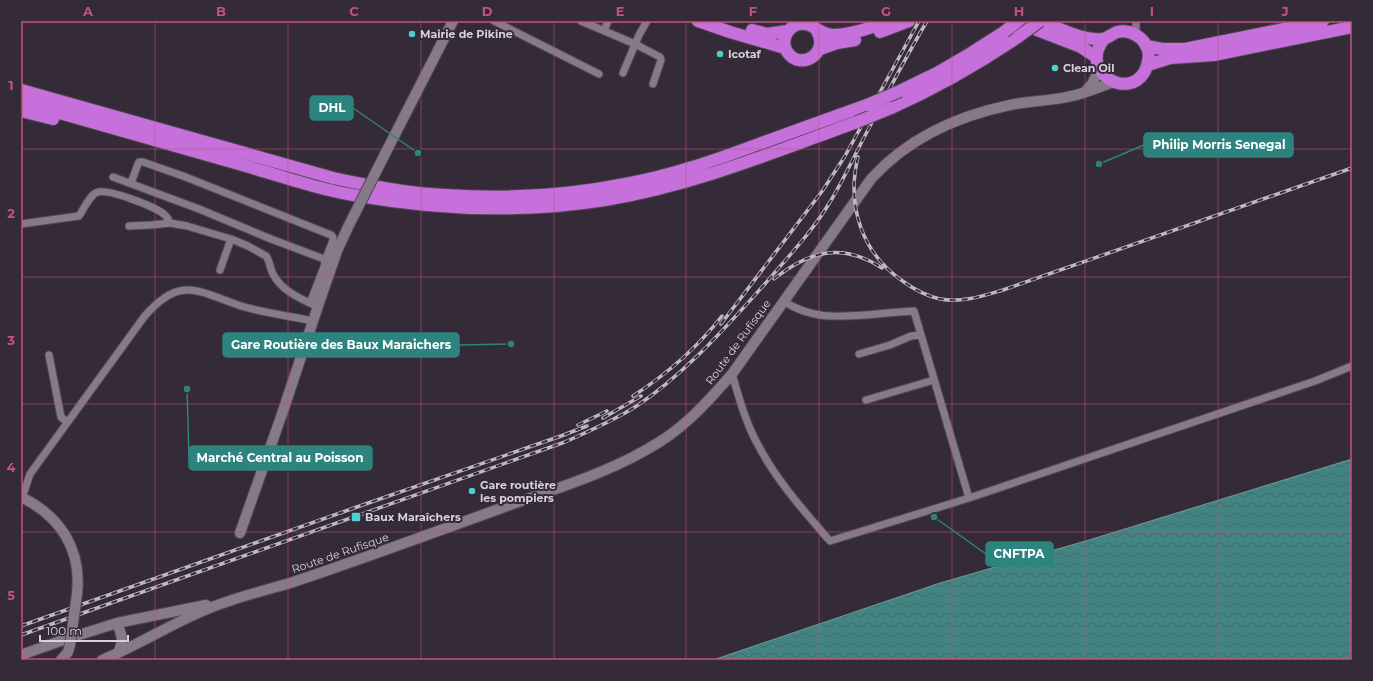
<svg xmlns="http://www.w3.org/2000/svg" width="1373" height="681" viewBox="0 0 1373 681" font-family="Montserrat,sans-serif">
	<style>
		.water { fill: url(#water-waves); stroke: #6f9b9c }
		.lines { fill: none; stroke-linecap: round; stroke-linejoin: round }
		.street-casing { stroke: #514853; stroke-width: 9 }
		.secondary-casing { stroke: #514853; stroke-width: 12 }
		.highway-casing { stroke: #514853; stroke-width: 14 }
		.street { stroke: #867a89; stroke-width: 7 }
		.secondary { stroke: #867a89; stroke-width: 10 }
		.highway { stroke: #c670db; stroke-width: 12 }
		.rail-casing { stroke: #bfb8c1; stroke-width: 3.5 }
		.rail { stroke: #352b38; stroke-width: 2; stroke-dasharray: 6; stroke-linecap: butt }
		.secondary-bridge-casing { stroke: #514853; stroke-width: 12; stroke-linecap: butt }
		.highway-bridge-casing { stroke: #514853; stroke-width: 14; stroke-linecap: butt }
		.secondary-bridge { stroke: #867a89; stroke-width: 10 }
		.highway-bridge { stroke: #c670db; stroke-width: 12 }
		.grid { fill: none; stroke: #c85081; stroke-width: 1; stroke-opacity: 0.55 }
		.poi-dot { fill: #53cdcb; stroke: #352b38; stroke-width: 1.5 }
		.labels { text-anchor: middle; stroke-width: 4; stroke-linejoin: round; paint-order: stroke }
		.poi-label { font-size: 11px; font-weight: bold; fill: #d7d1d9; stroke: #352b38; text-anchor: start }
		.street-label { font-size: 11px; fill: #d7d1d9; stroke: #352b38 }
		.leader { fill: none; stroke: #2d847e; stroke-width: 1.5 }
		.callout-dot { fill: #2d847e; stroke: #352b38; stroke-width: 1.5 }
		.callout { fill: #2d847e; stroke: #2d847e; stroke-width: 1.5 }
		.callout-label { font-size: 12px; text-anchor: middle; font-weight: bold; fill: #fff }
		.neatline { fill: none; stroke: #c85081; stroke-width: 1.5 }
		.grid-label { font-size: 13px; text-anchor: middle; font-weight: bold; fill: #c85081 }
	</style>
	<defs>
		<pattern id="water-waves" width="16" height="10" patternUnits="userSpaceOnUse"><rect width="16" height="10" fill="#428482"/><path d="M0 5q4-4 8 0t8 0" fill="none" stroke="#416c6b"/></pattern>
	</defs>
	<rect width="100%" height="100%" fill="#352b38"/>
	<path class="water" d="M 1352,459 L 1352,660 L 713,660 L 940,583 L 1089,540 Z"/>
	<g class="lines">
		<defs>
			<path id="street" d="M 494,21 L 599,74
				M 581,21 L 635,44 L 660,57 L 661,60 L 653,84
				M 1136,21 L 1136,35
				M 604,31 L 608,21
				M 623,73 L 639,35 L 647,21
				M 113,177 L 199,209 L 271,239 L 324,259 L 325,264 L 310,303
				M 131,183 L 138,164 L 139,162 L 143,162 L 183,176 L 331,235 L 333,237 L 333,240 L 325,261
				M 21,224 L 79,216 C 84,209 90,194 98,192 C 110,189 156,207 165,215 C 167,217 169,220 170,223
				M 129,226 L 151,225 L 170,223 L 187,226 L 231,239 L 248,246 L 266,256 C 270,261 270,269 273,274 C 281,290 299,298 314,305
				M 220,270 L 231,239
				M 783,301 C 811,319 836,317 867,315 C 883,313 898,312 914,311 L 969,498
				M 859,354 L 890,345 L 911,336 L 921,335
				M 49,355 L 61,417 L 67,422
				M 732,374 C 739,397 745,421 757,443 C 776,480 803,510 830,541 L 969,498 L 1315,381 L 1352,366
				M 866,400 L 934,380
				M 22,498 L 30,474 L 144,317 C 180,275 197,291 241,306 C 264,313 289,316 313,321"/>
			<path id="secondary" d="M 1085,92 L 1092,84 L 1099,70
				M 385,154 L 453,21
				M 21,497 C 60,516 82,549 77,594
				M 240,533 L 282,414 L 318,306 L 337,251 L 348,227
				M 117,623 C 122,635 124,641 118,653
				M 21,655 L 63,640 L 117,623 L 206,605
				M 61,660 L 68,652 L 70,645
				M 102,660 C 145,642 185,615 229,601 C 249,594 270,589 290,583 C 360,560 429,534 499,509 C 554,489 611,473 661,441 C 689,423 710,399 732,374 L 871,179 C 908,138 957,116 1010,105 C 1029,101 1049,101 1067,97 C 1083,94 1098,88 1113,82"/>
			<path id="highway" d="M 698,21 L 730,32 L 785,48
				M 1014,21 L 1081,47 L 1096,57
				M 1039,21 C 1053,26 1068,33 1082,37 C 1088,38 1097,40 1103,39 C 1108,38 1112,34 1117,32 C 1130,29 1144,37 1148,50 C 1150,58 1148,64 1145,71 C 1128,102 1078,71 1104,39
				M 752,30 L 767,34 L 788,31
				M 817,31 C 830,53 801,71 788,53 C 778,40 790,22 805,24 C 815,25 819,34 833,35 C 852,35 872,27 889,21
				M 880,32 L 909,21
				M 1146,46 L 1162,49 L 1185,49 L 1323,21
				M 820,49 L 837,43 L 855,40
				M 1148,65 L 1170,58 L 1214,55 L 1352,27
				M 21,90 L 333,178 C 370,186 407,193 444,195 C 504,199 566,196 625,184 C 670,176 713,161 756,145 C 793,132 830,118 867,105
				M 900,91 L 937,73 L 968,55 L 1004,32
				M 21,102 C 96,123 171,145 246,166 C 283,177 321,190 359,196 C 440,210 523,213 605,200 C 692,186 774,152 857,122
				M 891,108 C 936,88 978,64 1018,37
				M 21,111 L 53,119"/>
		</defs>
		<use href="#street" class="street-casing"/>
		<use href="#secondary" class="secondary-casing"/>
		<use href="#highway" class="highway-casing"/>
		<use href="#street" class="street"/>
		<use href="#secondary" class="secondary"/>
		<use href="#highway" class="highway"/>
		<defs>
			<path id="rail" d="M 858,157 C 846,206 862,254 904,282 C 915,290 927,296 940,299 C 962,303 982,296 1003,290 L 1352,168
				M 774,279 C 809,251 842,242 882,268
				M 721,324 L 823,190 L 845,156 L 919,21
				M 633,396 C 667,374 697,348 722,316
				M 603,418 L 641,396
				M 578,425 L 607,411
				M 21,626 L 354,508 L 561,436 L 587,426
				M 21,635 L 565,442 C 589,431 613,421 635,407 C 684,375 725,328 764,285 C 787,258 812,232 830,202 C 844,179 855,154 868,130 C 887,93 906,57 927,21"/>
		</defs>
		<use href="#rail" class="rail-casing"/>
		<use href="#rail" class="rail"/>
		<defs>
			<path id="secondary-bridge" d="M 348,227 L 385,154
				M 70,645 L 77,594"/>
			<path id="highway-bridge" d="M 1004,32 L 1018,21
				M 1018,37 L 1040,21
				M 867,105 L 900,91
				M 857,122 L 891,108"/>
		</defs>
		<use href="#secondary-bridge" class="secondary-bridge-casing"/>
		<use href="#highway-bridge" class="highway-bridge-casing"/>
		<use href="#secondary-bridge" class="secondary-bridge"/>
		<use href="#highway-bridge" class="highway-bridge"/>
	</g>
	<path class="grid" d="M 155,21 L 155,660M 288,21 L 288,660M 421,21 L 421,660M 554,21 L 554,660M 686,21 L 686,660M 819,21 L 819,660M 952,21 L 952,660M 1085,21 L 1085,660M 1218,21 L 1218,660M 21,149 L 1352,149M 21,277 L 1352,277M 21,404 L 1352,404M 21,532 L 1352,532"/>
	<g class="poi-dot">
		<circle cx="412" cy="34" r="4"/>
		<circle cx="720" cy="54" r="4"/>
		<circle cx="1055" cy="68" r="4"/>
		<circle cx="472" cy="491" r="4"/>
		<rect x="351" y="512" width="10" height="10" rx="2"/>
	</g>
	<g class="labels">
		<g class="poi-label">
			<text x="420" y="38">Mairie de Pikine</text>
			<text x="728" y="58">Icotaf</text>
			<text x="1063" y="72">Clean Oil</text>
			<text x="480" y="489">Gare routière<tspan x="480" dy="13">les pompiers</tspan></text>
			<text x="365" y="521">Baux Maraîchers</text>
		</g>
		<g class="street-label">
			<text transform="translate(738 342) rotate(-54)" y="4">Route de Rufisque</text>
			<text transform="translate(340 553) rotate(-19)" y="4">Route de Rufisque</text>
		</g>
	</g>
	<path class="leader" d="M418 153L353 108M1099 164L1144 145M511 344L459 345M187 389L189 458M934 517L986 554"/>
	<g class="callout-dot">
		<circle cx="418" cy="153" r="4"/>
		<circle cx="1099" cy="164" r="4"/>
		<circle cx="511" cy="344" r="4"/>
		<circle cx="187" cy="389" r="4"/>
		<circle cx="934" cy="517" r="4"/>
	</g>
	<g class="callout">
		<rect x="310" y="96" width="43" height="24" rx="4"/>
		<rect x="1144" y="133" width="149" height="24" rx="4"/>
		<rect x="223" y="333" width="236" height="24" rx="4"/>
		<rect x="189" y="446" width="183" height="24" rx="4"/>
		<rect x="986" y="542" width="67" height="24" rx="4"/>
	</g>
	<g class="callout-label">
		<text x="332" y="112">DHL</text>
		<text x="1219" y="149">Philip Morris Senegal</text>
		<text x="341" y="349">Gare Routière des Baux Maraichers</text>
		<text x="280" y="462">Marché Central au Poisson</text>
		<text x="1019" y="558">CNFTPA</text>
	</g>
	<rect width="1373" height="681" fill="none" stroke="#352b38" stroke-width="44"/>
	<path d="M40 635v6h88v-6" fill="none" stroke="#d7d1d9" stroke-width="2"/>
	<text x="46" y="635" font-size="12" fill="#d7d1d9" stroke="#352b38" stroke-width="3" paint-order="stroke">100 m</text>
	<rect x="22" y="22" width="1329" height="637" class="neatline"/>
	<g class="grid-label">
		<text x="88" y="16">A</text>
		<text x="221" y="16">B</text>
		<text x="354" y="16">C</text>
		<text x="487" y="16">D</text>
		<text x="620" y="16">E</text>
		<text x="753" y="16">F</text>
		<text x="886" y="16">G</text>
		<text x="1019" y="16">H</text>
		<text x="1152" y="16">I</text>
		<text x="1285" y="16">J</text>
		<text x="11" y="90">1</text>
		<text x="11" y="218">2</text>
		<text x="11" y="345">3</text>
		<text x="11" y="472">4</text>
		<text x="11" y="600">5</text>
	</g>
</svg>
